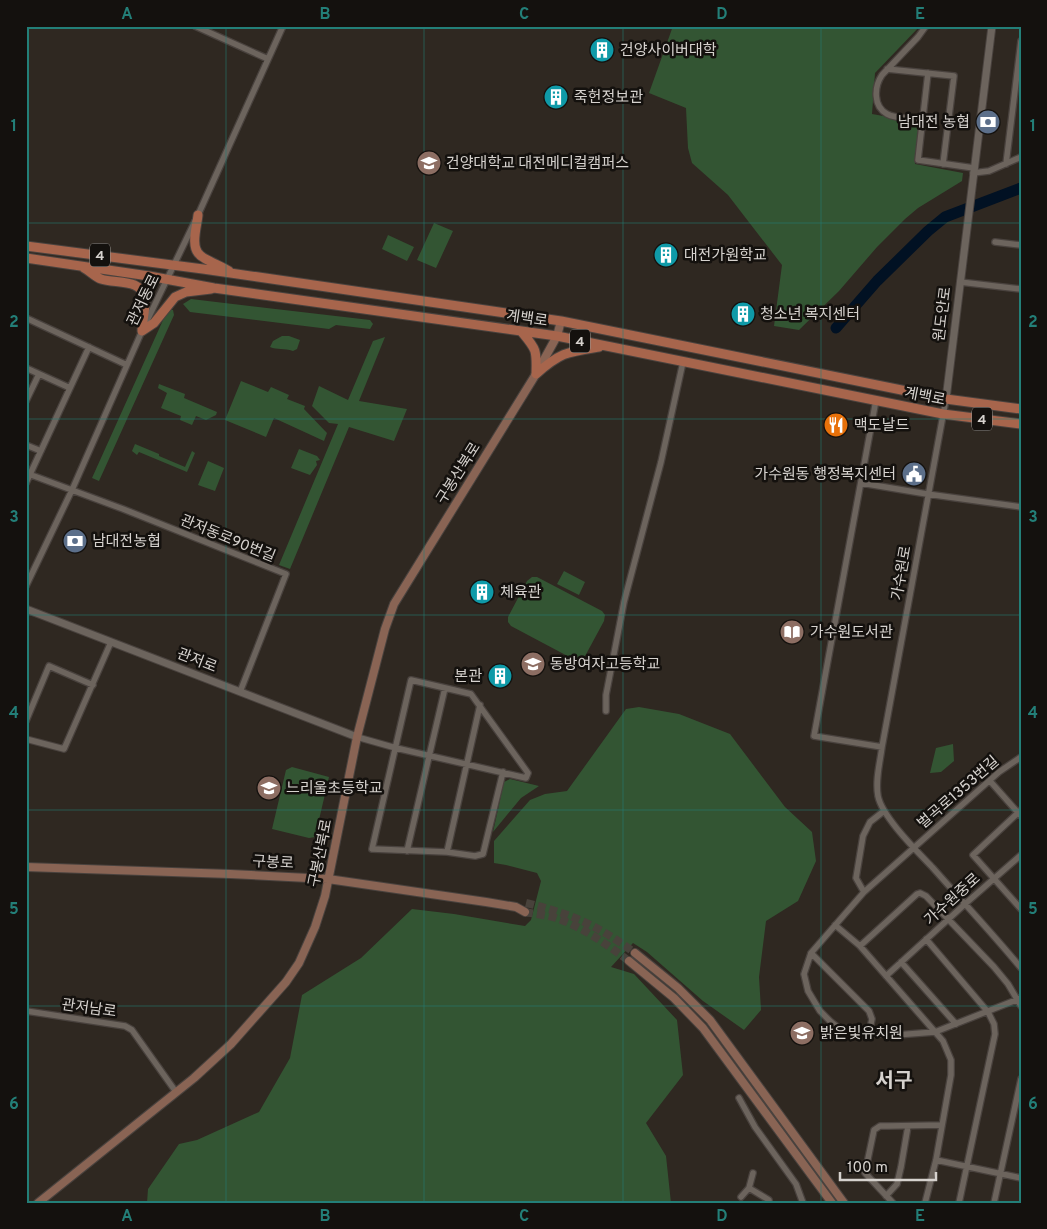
<svg xmlns="http://www.w3.org/2000/svg" width="1047" height="1229" viewBox="0 0 1047 1229" font-family="Overpass,'Noto Sans KR',sans-serif">
	<style>
		.green { fill: #353 }
		.lines { fill: none; stroke-linecap: round; stroke-linejoin: round }
		.river { stroke: #011123; stroke-width: 11 }
		.secondary-tunnel { stroke: #48423b; stroke-width: 8; stroke-dasharray: 8 4; stroke-linecap: butt }
		.minor-casing { stroke: #49423e; stroke-width: 8 }
		.tertiary-casing { stroke: #49423e; stroke-width: 9 }
		.secondary-casing { stroke: #49423e; stroke-width: 10 }
		.primary-casing { stroke: #49423e; stroke-width: 11 }
		.minor { stroke: #6c645d; stroke-width: 5.5 }
		.tertiary { stroke: #6c645d; stroke-width: 7 }
		.secondary { stroke: #896454; stroke-width: 8 }
		.primary { stroke: #a7654c; stroke-width: 9 }
		.grid { fill: none; stroke: #237f78; stroke-width: 1; stroke-opacity: 0.55 }
		.labels { text-anchor: middle; stroke-width: 5; stroke-linejoin: round; paint-order: stroke }
		.shield { fill: #14110e; stroke: #9c9894; stroke-width: 1 }
		.shield-label { font-size: 14px; font-weight: bold; fill: #d6d2ce }
		.poi-label { font-size: 15px; fill: #d6d2ce; stroke: #14110e; text-anchor: start }
		.street-label { font-size: 15px; fill: #d6d2ce; stroke: #14110e }
		.district-label { font-size: 20px; font-weight: bold; fill: #d6d2ce; stroke: #14110e }
		.neatline { fill: none; stroke: #237f78; stroke-width: 2 }
		.grid-label { font-size: 16px; text-anchor: middle; font-weight: bold; fill: #237f78 }
	</style>
	<rect width="100%" height="100%" fill="#2f2821"/>
	<path class="green" d="M 673,26 L 920,26 L 875,73 L 872,114 L 917,122 L 919,125 L 915,164 L 963,173 L 962,181 L 918,208 L 905,219 L 877,247 L 839,291 L 799,330 L 774,326 L 782,265 L 728,195 L 692,163 L 688,148 L 686,108 L 649,93 Z
		M 434,223 L 453,231 L 436,268 L 417,260 Z
		M 388,235 L 414,247 L 407,261 L 382,249 Z
		M 191,299 L 370,320 L 373,324 L 370,329 L 336,325 L 329,329 L 190,312 L 183,304 Z
		M 168,309 L 173,310 L 174,315 L 99,481 L 92,478 Z
		M 282,336 L 289,336 L 300,340 L 297,349 L 293,351 C 284,348 277,350 270,347 L 273,341 Z
		M 385,337 L 359,401 L 407,409 L 394,441 L 349,427 L 290,569 L 279,565 L 338,424 L 329,423 L 312,406 L 319,386 L 348,400 L 373,341 Z
		M 241,381 L 268,392 L 271,387 L 289,395 L 287,399 L 305,406 L 304,409 L 327,433 L 324,441 L 274,418 L 266,437 L 225,420 Z
		M 159,384 L 185,394 L 184,398 L 217,412 L 216,415 L 206,420 L 196,416 L 192,425 L 180,420 L 181,416 L 161,408 L 167,393 L 158,388 Z
		M 135,444 L 159,454 L 159,456 L 185,467 L 192,451 L 195,453 L 187,472 L 139,452 L 137,455 L 132,451 Z
		M 299,449 L 317,456 L 320,460 L 316,461 L 317,465 L 310,475 L 291,468 Z
		M 208,461 L 224,468 L 215,491 L 198,485 Z
		M 564,571 L 585,582 L 579,595 L 557,584 Z
		M 532,577 L 537,577 L 602,611 L 605,615 L 604,621 L 584,658 L 575,660 L 511,626 L 508,622 L 508,617 L 527,581 Z
		M 639,707 L 679,714 L 730,734 L 785,807 L 812,832 L 816,861 L 798,901 L 766,921 L 759,977 L 761,1010 L 744,1030 L 703,1001 L 647,952 L 633,943 L 611,967 L 634,974 L 677,1020 L 683,1075 L 646,1123 L 666,1156 L 671,1203 L 147,1203 L 148,1189 L 179,1144 L 197,1140 L 259,1112 L 290,1058 L 302,995 L 361,958 L 412,909 L 454,914 L 525,926 L 531,920 L 541,881 L 537,873 L 506,865 L 494,863 L 494,841 L 530,800 L 545,794 L 567,791 L 626,709 Z
		M 953,744 L 954,761 L 941,772 L 930,773 L 936,748 Z
		M 292,767 L 329,777 L 315,837 L 309,838 L 272,829 L 286,770 Z
		M 510,779 L 539,786 L 521,798 L 493,832 L 504,782 Z"/>
	<g class="lines">
		<path class="river" d="M 836,328 L 877,281 L 928,231 L 945,217 L 1021,188"/>
		<path class="secondary-tunnel" d="M 526,903 C 572,914 597,925 635,953
			M 525,912 C 535,914 546,915 556,918 C 583,927 606,944 629,961"/>
		<defs>
			<path id="minor" d="M 195,26 L 268,59
				M 887,69 L 954,76 L 943,164
				M 928,73 L 918,160 L 974,168
				M 922,120 C 912,118 896,119 887,114 C 873,106 874,87 882,75 L 918,37 L 926,26
				M 1006,164 L 1021,41
				M 973,173 L 989,171 L 1021,157
				M 995,242 L 1021,245
				M 960,282 L 1021,289
				M 26,318 L 127,365
				M 26,368 L 70,388
				M 946,399 L 882,747 C 880,763 875,780 878,796 C 882,817 918,852 933,868 C 962,901 993,934 1021,968
				M 876,400 L 814,736 L 882,747
				M 26,401 L 39,374
				M 26,445 L 41,451
				M 26,473 L 123,509 L 286,574 L 240,692
				M 26,483 L 89,347
				M 861,483 L 927,494 L 1021,507
				M 26,586 L 72,490 L 142,331 L 198,215 L 283,26
				M 606,711 L 606,695 L 624,602 L 661,462 L 683,362
				M 26,721 L 49,666 L 93,685
				M 357,737 L 396,748 L 526,778 L 528,773 L 471,694 L 411,680 L 372,849 L 447,852 L 475,856 L 483,854 L 503,772
				M 26,739 L 64,749 L 111,642
				M 1021,757 L 999,772 L 864,892 L 811,953 L 804,974 L 808,991 L 820,1011 L 831,1022 L 840,1029 L 869,1033 L 896,1035 L 935,1032 L 1021,998
				M 990,781 L 1020,815
				M 1021,810 L 973,855 L 1021,909
				M 407,851 L 445,688
				M 447,852 L 480,705
				M 864,892 L 856,878 L 863,836 L 870,822 L 884,811
				M 835,925 L 860,946 L 943,1041 L 951,1060 L 951,1075 L 936,1160 L 925,1203
				M 926,939 L 988,1012 L 994,1024 L 995,1034 L 959,1203
				M 860,946 L 917,894 L 920,893 L 926,896 L 994,967 L 1008,984 L 1021,1006
				M 811,953 L 869,1011 L 872,1019 L 869,1033
				M 901,962 L 956,1024
				M 886,976 L 965,904 L 1021,855
				M 26,1011 L 125,1026 L 132,1030 L 176,1092
				M 739,1098 L 755,1127 L 796,1184 L 803,1203
				M 936,1160 L 1021,1178
				M 749,1188 L 769,1200 L 769,1203
				M 886,1196 L 897,1184 L 901,1167 L 908,1126
				M 741,1197 L 749,1188 L 753,1173
				M 893,1203 L 865,1173 L 874,1130 L 880,1126 L 888,1126 L 942,1125
				M 994,1203 L 1021,1079"/>
			<path id="tertiary" d="M 946,399 L 992,26
				M 26,609 L 357,737"/>
			<path id="secondary" d="M 26,867 L 230,874 L 328,879 L 486,902 L 516,907 L 525,912
				M 635,953 L 678,988 L 710,1020 L 844,1203
				M 629,961 L 674,998 L 703,1028 L 832,1203
				M 38,1203 L 194,1078 L 231,1044 L 286,982 L 299,963 L 315,927 L 325,896 L 357,737 L 385,629 L 394,604 L 536,374 L 557,336 L 561,321"/>
			<path id="primary" d="M 198,215 C 197,226 190,247 200,255 C 203,259 223,267 229,271
				M 26,246 L 203,269 L 561,321 L 946,399 L 1021,409
				M 26,258 L 149,276 L 214,288 L 557,336 L 943,414 L 1021,424
				M 84,268 C 90,271 95,277 101,279 C 116,284 142,278 145,299 C 146,308 142,321 142,331
				M 142,331 L 154,323 L 175,297 L 186,292 L 211,289
				M 521,331 C 536,349 537,349 536,374
				M 536,374 C 561,352 567,352 599,347"/>
		</defs>
		<use href="#minor" class="minor-casing"/>
		<use href="#tertiary" class="tertiary-casing"/>
		<use href="#secondary" class="secondary-casing"/>
		<use href="#primary" class="primary-casing"/>
		<use href="#minor" class="minor"/>
		<use href="#tertiary" class="tertiary"/>
		<use href="#secondary" class="secondary"/>
		<use href="#primary" class="primary"/>
	</g>
	<path class="grid" d="M 226,26 L 226,1203M 424,26 L 424,1203M 623,26 L 623,1203M 821,26 L 821,1203M 26,223 L 1021,223M 26,419 L 1021,419M 26,615 L 1021,615M 26,810 L 1021,810M 26,1006 L 1021,1006"/>
	<defs>
		<symbol id="building-disc" viewBox="-11 -11 22 22"><circle r="9.5" fill="#0f9aa8" stroke="#14110e"/><path d="M-4-6H4V6H1V3H-1V6H-4ZM-2.5-4.3h1.7v1.8h-1.7ZM.8-4.3h1.7v1.8H.8ZM-2.5-1h1.7V.8h-1.7ZM.8-1h1.7V.8H.8Z" fill="#fff"/></symbol>
		<symbol id="bank-disc" viewBox="-11 -11 22 22"><circle r="9.5" fill="#5c6f8a" stroke="#14110e"/><path d="M-6-4H6V4H-6ZM0-2.3a2.3 2.3 0 1 0 0 4.6a2.3 2.3 0 1 0 0-4.6Z" fill="#fff"/></symbol>
		<symbol id="university-disc" viewBox="-11 -11 22 22"><circle r="9.5" fill="#8d6e63" stroke="#14110e"/><path d="M0-5L7-2L0 1L-7-2ZM-4 1L0 2.5L4 1V4Q0 6-4 4Z" fill="#fff"/></symbol>
		<symbol id="restaurant-disc" viewBox="-11 -11 22 22"><circle r="9.5" fill="#e8710a" stroke="#14110e"/><path d="M-5-6h1v4h1v-4h1v4h1v-4h1v5L-1.5 .5V6h-2V.5L-5-1ZM5-6V6H3V1.5H1.5Q1.5-4 5-6Z" fill="#fff"/></symbol>
		<symbol id="civic-disc" viewBox="-11 -11 22 22"><circle r="9.5" fill="#5c6f8a" stroke="#14110e"/><path d="M-.6-6.5H3V-4.5H.6V-3L4-1V1h2V6H-6V1h2V-1L-.6-3ZM-1.2 2.5V6h2.4V2.5Z" fill="#fff"/></symbol>
		<symbol id="library-disc" viewBox="-11 -11 22 22"><circle r="9.5" fill="#8d6e63" stroke="#14110e"/><path d="M-6-4Q-3-5.5-.7-3.5V5Q-3 3-6 4ZM6-4Q3-5.5 .7-3.5V5Q3 3 6 4Z" fill="#fff"/></symbol>
		<symbol id="school-disc" viewBox="-11 -11 22 22"><circle r="9.5" fill="#8d6e63" stroke="#14110e"/><path d="M0-5L7-2L0 1L-7-2ZM-4 1L0 2.5L4 1V4Q0 6-4 4Z" fill="#fff"/></symbol>
	</defs>
	<g fill-rule="evenodd">
		<use href="#building-disc" x="588" y="36" width="28" height="28"/>
		<use href="#building-disc" x="542" y="83" width="28" height="28"/>
		<use href="#bank-disc" x="974" y="108" width="28" height="28"/>
		<use href="#university-disc" x="415" y="149" width="28" height="28"/>
		<use href="#building-disc" x="652" y="241" width="28" height="28"/>
		<use href="#building-disc" x="729" y="300" width="28" height="28"/>
		<use href="#restaurant-disc" x="822" y="411" width="28" height="28"/>
		<use href="#civic-disc" x="900" y="460" width="28" height="28"/>
		<use href="#bank-disc" x="61" y="527" width="28" height="28"/>
		<use href="#building-disc" x="468" y="578" width="28" height="28"/>
		<use href="#library-disc" x="778" y="618" width="28" height="28"/>
		<use href="#school-disc" x="519" y="650" width="28" height="28"/>
		<use href="#building-disc" x="486" y="662" width="28" height="28"/>
		<use href="#school-disc" x="255" y="774" width="28" height="28"/>
		<use href="#school-disc" x="788" y="1019" width="28" height="28"/>
	</g>
	<g class="labels">
		<g class="shield">
			<rect x="90" y="243.5" width="20" height="23" rx="4"/>
			<rect x="570" y="329.5" width="20" height="23" rx="4"/>
			<rect x="972" y="407.5" width="20" height="23" rx="4"/>
		</g>
		<g class="shield-label">
			<text x="100" y="260">4</text>
			<text x="580" y="346">4</text>
			<text x="982" y="424">4</text>
		</g>
		<g class="poi-label">
			<text x="620" y="55">건양사이버대학</text>
			<text x="574" y="102">죽헌정보관</text>
			<text x="970" y="127" text-anchor="end">남대전 농협</text>
			<text x="446" y="168">건양대학교 대전메디컬캠퍼스</text>
			<text x="684" y="260">대전가원학교</text>
			<text x="760" y="319">청소년 복지센터</text>
			<text x="854" y="430">맥도날드</text>
			<text x="896" y="479" text-anchor="end">가수원동 행정복지센터</text>
			<text x="92" y="546">남대전농협</text>
			<text x="500" y="597">체육관</text>
			<text x="810" y="637">가수원도서관</text>
			<text x="550" y="669">동방여자고등학교</text>
			<text x="482" y="681" text-anchor="end">본관</text>
			<text x="286" y="793">느리울초등학교</text>
			<text x="820" y="1038">밝은빛유치원</text>
		</g>
		<g class="street-label">
			<text transform="translate(143 300) rotate(-64)" y="5">관저동로</text>
			<text transform="translate(942 314) rotate(-83)" y="5">원도안로</text>
			<text transform="translate(527 318) rotate(8)" y="5">계백로</text>
			<text transform="translate(925 396) rotate(11)" y="5">계백로</text>
			<text transform="translate(458 473) rotate(-58)" y="5">구봉산북로</text>
			<text transform="translate(228 538) rotate(22)" y="5">관저동로90번길</text>
			<text transform="translate(901 573) rotate(-80)" y="5">가수원로</text>
			<text transform="translate(197 660) rotate(21)" y="5">관저로</text>
			<text transform="translate(958 792) rotate(-41)" y="5">벌곡로1353번길</text>
			<text transform="translate(320 853) rotate(-79)" y="5">구봉산북로</text>
			<text transform="translate(273 862) rotate(3)" y="5">구봉로</text>
			<text transform="translate(952 899) rotate(-42)" y="5">가수원중로</text>
			<text transform="translate(89 1008) rotate(8)" y="5">관저남로</text>
		</g>
		<g class="district-label">
			<text x="894" y="1087">서구</text>
		</g>
	</g>
	<rect width="1047" height="1229" fill="none" stroke="#14110e" stroke-width="55"/>
	<path d="M840 1172v8h96v-8" fill="none" stroke="#d6d2ce" stroke-width="2.5"/>
	<text x="847" y="1172" font-size="15" fill="#d6d2ce" stroke="#14110e" stroke-width="4" paint-order="stroke">100 m</text>
	<rect x="28" y="28" width="992" height="1174" class="neatline"/>
	<g class="grid-label">
		<text x="127" y="19">A</text>
		<text x="325" y="19">B</text>
		<text x="524" y="19">C</text>
		<text x="722" y="19">D</text>
		<text x="920" y="19">E</text>
		<text x="14" y="131">1</text>
		<text x="1033" y="131">1</text>
		<text x="14" y="327">2</text>
		<text x="1033" y="327">2</text>
		<text x="14" y="522">3</text>
		<text x="1033" y="522">3</text>
		<text x="14" y="718">4</text>
		<text x="1033" y="718">4</text>
		<text x="14" y="914">5</text>
		<text x="1033" y="914">5</text>
		<text x="14" y="1109">6</text>
		<text x="1033" y="1109">6</text>
		<text x="127" y="1221">A</text>
		<text x="325" y="1221">B</text>
		<text x="524" y="1221">C</text>
		<text x="722" y="1221">D</text>
		<text x="920" y="1221">E</text>
	</g>
</svg>
